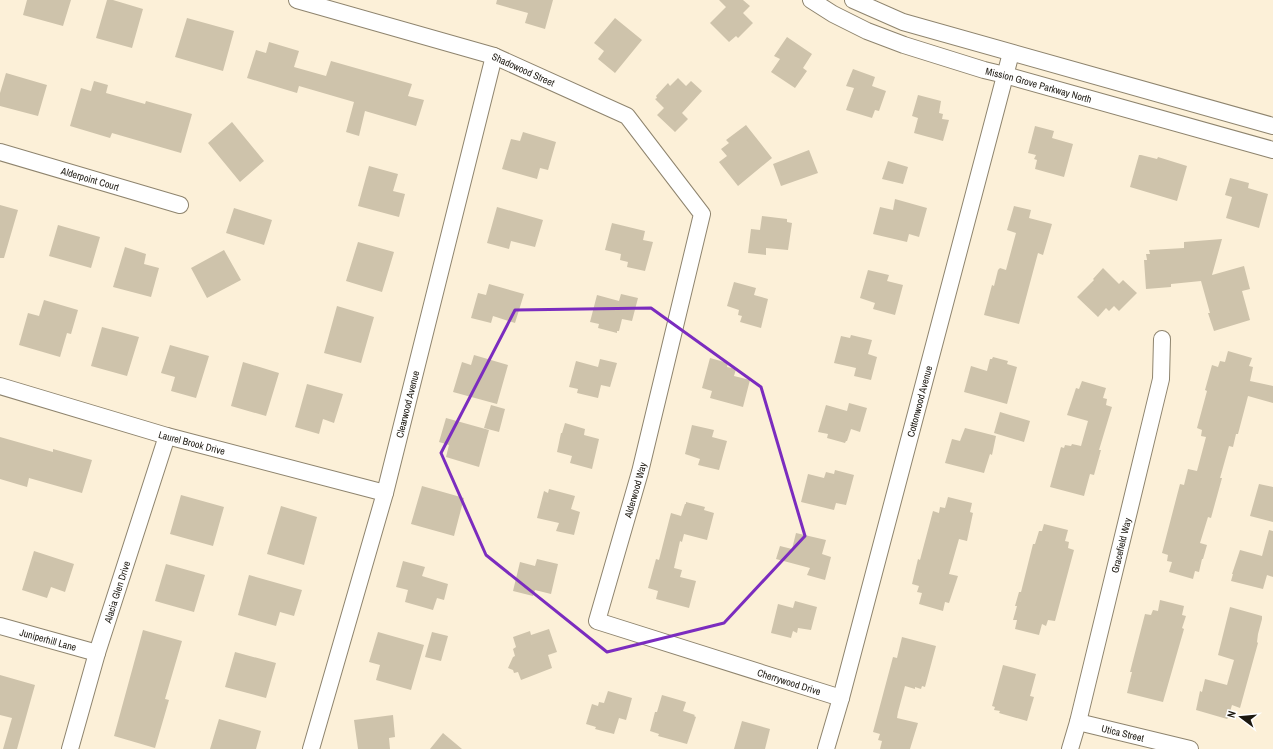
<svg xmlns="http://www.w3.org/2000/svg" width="1273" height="749" viewBox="0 0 1273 749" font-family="'Archivo Narrow',sans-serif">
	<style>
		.building { fill: #cec3ab }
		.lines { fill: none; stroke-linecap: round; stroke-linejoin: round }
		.minor-casing { stroke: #8e846e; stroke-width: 18 }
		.minor { stroke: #fff; stroke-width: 16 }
		.marked { fill: none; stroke: #7b2cbf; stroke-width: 3; stroke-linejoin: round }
		.labels { text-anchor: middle; stroke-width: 3; stroke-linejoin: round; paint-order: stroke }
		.street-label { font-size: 10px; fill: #1c1810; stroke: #fff }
	</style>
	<rect width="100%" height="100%" fill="#fcf0d8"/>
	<path class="building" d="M 27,0 L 71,0 L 63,26 L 23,15 Z
		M 107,0 L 113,0 L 143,9 L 132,48 L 96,38 Z
		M 497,0 L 553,0 L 545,29 L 525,23 L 528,13 L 496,4 Z
		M 719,0 L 743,0 L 750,6 L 743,13 L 753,23 L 738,38 L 736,36 L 729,42 L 710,23 L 726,7 Z
		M 187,18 L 234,31 L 223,71 L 175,57 Z
		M 615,18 L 642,40 L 615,73 L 598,59 L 604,51 L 594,43 Z
		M 787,37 L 812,54 L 803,68 L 807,71 L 795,88 L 771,72 L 780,59 L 774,56 Z
		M 269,42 L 299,51 L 294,67 L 326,76 L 331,61 L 412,84 L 408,96 L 424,100 L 416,126 L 365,111 L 359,136 L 346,132 L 354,102 L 299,86 L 297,93 L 247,78 L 256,50 L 266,53 Z
		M 853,69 L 875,77 L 872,86 L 886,91 L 879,111 L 875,110 L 872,118 L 846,110 L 854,88 L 846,86 Z
		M 6,73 L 47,85 L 38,116 L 0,106 L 0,93 Z
		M 678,78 L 686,86 L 691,81 L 702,91 L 682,113 L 688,119 L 675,132 L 657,115 L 664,108 L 655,99 L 657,98 L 656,96 L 668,83 L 670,86 Z
		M 94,81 L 108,85 L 106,93 L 145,104 L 146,101 L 192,114 L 181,153 L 112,133 L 110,138 L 70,126 L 81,88 L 91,91 Z
		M 918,95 L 941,101 L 939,113 L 943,114 L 942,119 L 949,120 L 943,141 L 914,133 L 918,118 L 912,116 Z
		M 232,122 L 264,161 L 240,182 L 208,143 Z
		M 746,125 L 772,158 L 738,186 L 719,162 L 727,156 L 721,149 L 729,143 L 726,140 Z
		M 1035,126 L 1054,131 L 1052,138 L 1073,144 L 1064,177 L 1035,169 L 1037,160 L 1034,159 L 1036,155 L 1028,153 Z
		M 523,132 L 556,142 L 548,170 L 540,168 L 537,179 L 502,169 L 511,139 L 520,141 Z
		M 809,150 L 818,173 L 781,186 L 773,164 Z
		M 1139,155 L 1141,155 L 1157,159 L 1158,157 L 1187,166 L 1177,201 L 1130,187 Z
		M 888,161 L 908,167 L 903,184 L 882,179 Z
		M 369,166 L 398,174 L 393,191 L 405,194 L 399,217 L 358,206 Z
		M 1230,178 L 1249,183 L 1248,188 L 1268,194 L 1259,228 L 1226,218 L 1232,197 L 1225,195 Z
		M 895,199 L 927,208 L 919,237 L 909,234 L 907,242 L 873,234 L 880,207 L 893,210 Z
		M 0,205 L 18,210 L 4,258 L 0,258 Z
		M 1014,206 L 1031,210 L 1029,218 L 1052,224 L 1043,255 L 1038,253 L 1019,324 L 984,315 L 992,285 L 994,286 L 998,270 L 1000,268 L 1006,270 L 1016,233 L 1007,230 Z
		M 497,207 L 543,220 L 535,247 L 511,241 L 509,249 L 487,243 Z
		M 234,208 L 272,220 L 264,245 L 226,233 Z
		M 762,216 L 787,219 L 787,222 L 792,223 L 788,250 L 766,248 L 766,255 L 748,253 L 751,229 L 760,230 Z
		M 612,223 L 645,231 L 643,240 L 653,242 L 645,271 L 627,267 L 628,262 L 620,260 L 621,254 L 605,250 Z
		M 58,225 L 100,237 L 91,268 L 49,256 Z
		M 1222,239 L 1212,275 L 1244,266 L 1250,289 L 1242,291 L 1250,320 L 1214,331 L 1208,313 L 1210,313 L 1201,281 L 1171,284 L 1171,287 L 1146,289 L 1144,260 L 1147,260 L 1146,254 L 1150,254 L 1149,250 L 1184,248 L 1184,242 Z
		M 358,242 L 394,252 L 382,292 L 346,281 Z
		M 125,247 L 146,254 L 144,264 L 159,268 L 151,297 L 113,287 Z
		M 224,250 L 241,280 L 207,298 L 191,268 Z
		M 1103,268 L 1119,284 L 1123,280 L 1137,293 L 1119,311 L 1114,306 L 1109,311 L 1106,308 L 1098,317 L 1077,297 L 1094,280 L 1093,279 Z
		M 868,270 L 889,275 L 887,281 L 903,285 L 895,315 L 873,309 L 875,303 L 860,298 Z
		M 734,282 L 756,288 L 754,295 L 768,299 L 761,328 L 740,322 L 742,316 L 738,315 L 739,310 L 727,306 Z
		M 489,284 L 524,294 L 515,323 L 493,316 L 491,323 L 471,318 L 478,293 L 486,295 Z
		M 621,294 L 638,298 L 632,321 L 622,319 L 619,331 L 617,331 L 617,333 L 598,328 L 599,324 L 590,322 L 597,295 L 619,301 Z
		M 44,300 L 78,310 L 71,334 L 67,333 L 60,357 L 19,345 L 28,313 L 39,316 Z
		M 337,306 L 374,317 L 361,363 L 324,353 Z
		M 102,327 L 139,337 L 127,376 L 91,366 Z
		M 851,335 L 872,340 L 868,354 L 877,357 L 871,380 L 854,376 L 856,368 L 834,363 L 841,336 L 850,338 Z
		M 170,345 L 209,356 L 196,398 L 171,391 L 175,377 L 161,373 Z
		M 1228,351 L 1252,358 L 1249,366 L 1253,367 L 1250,381 L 1273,386 L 1273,403 L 1248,396 L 1238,434 L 1236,434 L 1233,447 L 1229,446 L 1220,478 L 1222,478 L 1211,518 L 1208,517 L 1200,543 L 1207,545 L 1203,559 L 1202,559 L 1199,572 L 1195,571 L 1193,579 L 1169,572 L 1172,562 L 1167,561 L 1168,555 L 1162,553 L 1180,484 L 1184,485 L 1188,469 L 1197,471 L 1206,437 L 1201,436 L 1202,430 L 1197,428 L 1207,391 L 1205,390 L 1212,365 L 1218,367 L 1220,361 L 1225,362 Z
		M 474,355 L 508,365 L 497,404 L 453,392 L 462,362 L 471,365 Z
		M 993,357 L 1008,361 L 1007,364 L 1017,367 L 1007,404 L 964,392 L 971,366 L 987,371 L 990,359 L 992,359 Z
		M 710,358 L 728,363 L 727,367 L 736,369 L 734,376 L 750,380 L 743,407 L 710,398 L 712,391 L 702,388 Z
		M 600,359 L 617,363 L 610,387 L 601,385 L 598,398 L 577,393 L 578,389 L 569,387 L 576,361 L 598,367 Z
		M 243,362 L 279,373 L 266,416 L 231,406 Z
		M 1082,381 L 1106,388 L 1103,398 L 1107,399 L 1106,405 L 1112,407 L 1099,450 L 1101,450 L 1094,475 L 1090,474 L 1084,496 L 1050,487 L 1061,447 L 1064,448 L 1065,445 L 1071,446 L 1072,444 L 1081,446 L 1088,421 L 1067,415 L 1076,388 L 1079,389 Z
		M 307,384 L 343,394 L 334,423 L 323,419 L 319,434 L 295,427 Z
		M 849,403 L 867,408 L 860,432 L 851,429 L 847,441 L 846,441 L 845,443 L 827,438 L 828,434 L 818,432 L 826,405 L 847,411 Z
		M 491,405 L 505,409 L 499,432 L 484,428 Z
		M 1000,412 L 1030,421 L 1024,442 L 994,433 Z
		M 446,418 L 489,430 L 479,467 L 446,457 L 449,445 L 439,442 Z
		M 565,423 L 585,429 L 584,435 L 599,439 L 592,469 L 570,463 L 572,456 L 557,452 L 561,433 L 562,433 Z
		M 692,425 L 714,430 L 712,437 L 727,441 L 719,470 L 698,465 L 700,459 L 685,454 Z
		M 965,428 L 996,436 L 992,455 L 990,454 L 984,473 L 945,463 L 952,439 L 960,441 Z
		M 0,437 L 53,452 L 53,449 L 92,460 L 82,493 L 29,478 L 27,487 L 0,479 Z
		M 835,470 L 854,475 L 846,505 L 836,503 L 834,510 L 801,502 L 808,474 L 824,478 L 826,472 L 834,474 Z
		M 1259,484 L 1273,487 L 1273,522 L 1250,516 Z
		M 422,486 L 464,498 L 454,536 L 411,524 Z
		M 549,489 L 575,496 L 571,509 L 580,512 L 574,535 L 556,531 L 559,523 L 537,518 L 544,491 L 548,493 Z
		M 181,495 L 224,507 L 213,546 L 170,534 Z
		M 948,497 L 972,503 L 970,512 L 973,513 L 967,541 L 959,539 L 949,574 L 958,576 L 949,603 L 945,602 L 943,611 L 919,604 L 922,593 L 917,592 L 919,586 L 912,584 L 918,559 L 920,560 L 933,511 L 939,513 L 940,507 L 945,508 Z
		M 686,502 L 705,507 L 704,510 L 714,513 L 707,540 L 684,534 L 682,542 L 680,541 L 674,568 L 682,570 L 680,577 L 696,581 L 689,608 L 656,599 L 658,591 L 648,588 L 656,559 L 659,560 L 671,513 L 681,516 L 685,504 L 686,504 Z
		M 281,506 L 317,517 L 304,565 L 267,554 Z
		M 1044,524 L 1068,530 L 1065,541 L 1069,542 L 1068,548 L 1074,550 L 1055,621 L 1048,620 L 1046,626 L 1042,624 L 1039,635 L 1015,629 L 1017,620 L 1013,620 L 1017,606 L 1015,606 L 1019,592 L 1021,592 L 1033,544 L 1035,544 L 1039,531 L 1042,531 Z
		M 1269,530 L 1273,531 L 1273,577 L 1267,575 L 1263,589 L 1231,581 L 1233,574 L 1232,574 L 1240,550 L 1262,556 Z
		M 796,533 L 826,540 L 822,554 L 831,557 L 825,580 L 807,575 L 810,568 L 776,559 L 780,546 L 792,549 Z
		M 34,551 L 74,564 L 65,592 L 51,587 L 47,598 L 22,590 Z
		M 537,559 L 558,564 L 551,594 L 535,590 L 533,596 L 513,591 L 520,562 L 535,566 Z
		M 403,561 L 425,567 L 422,576 L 448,584 L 444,600 L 437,598 L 433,610 L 405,602 L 408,590 L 396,587 Z
		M 166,564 L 205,575 L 194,612 L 155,601 Z
		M 249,575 L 302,590 L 294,616 L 280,612 L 276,626 L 238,615 Z
		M 1160,600 L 1184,606 L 1182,615 L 1186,616 L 1182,628 L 1184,629 L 1163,702 L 1127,693 L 1132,672 L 1130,672 L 1145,614 L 1151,615 L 1153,610 L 1158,611 Z
		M 795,601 L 817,607 L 811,630 L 798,628 L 797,633 L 793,631 L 791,638 L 771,633 L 778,604 L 793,608 Z
		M 1230,607 L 1262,616 L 1262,619 L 1258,634 L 1257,642 L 1258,643 L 1240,708 L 1232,705 L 1228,718 L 1227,719 L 1196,710 L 1200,691 L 1202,692 L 1205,679 L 1227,685 L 1234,660 L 1218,655 Z
		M 549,629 L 557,652 L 548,655 L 552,668 L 521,680 L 518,672 L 514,673 L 513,670 L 508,668 L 513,657 L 515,656 L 513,649 L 516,647 L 513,637 L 530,631 L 531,635 Z
		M 143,630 L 182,641 L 165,699 L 169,700 L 155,748 L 114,736 Z
		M 378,632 L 424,645 L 411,690 L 376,680 L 380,665 L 369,662 Z
		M 432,632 L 448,636 L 441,661 L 425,657 Z
		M 902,637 L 936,646 L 925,687 L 922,686 L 921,689 L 915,687 L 915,689 L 905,686 L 898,712 L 897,718 L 918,723 L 910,749 L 880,749 L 882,741 L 878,740 L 880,734 L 873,732 L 893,657 L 897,658 Z
		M 235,652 L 276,663 L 266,698 L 225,687 Z
		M 1003,665 L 1036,674 L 1030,696 L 1034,697 L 1027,721 L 999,713 L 1000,711 L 994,710 L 995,707 L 992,706 Z
		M 0,675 L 35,685 L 17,749 L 3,749 L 12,718 L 0,715 Z
		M 608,691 L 632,698 L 626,720 L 619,718 L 614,734 L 595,729 L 596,727 L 586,724 L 592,704 L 598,706 L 599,702 L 604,703 Z
		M 662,695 L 686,702 L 683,711 L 695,715 L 694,716 L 696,717 L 687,744 L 658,736 L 659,734 L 650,731 L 655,712 L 657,712 Z
		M 393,715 L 395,737 L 389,738 L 390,749 L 358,749 L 354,720 Z
		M 219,719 L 261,731 L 256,749 L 210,749 Z
		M 742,721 L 770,729 L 765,749 L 734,749 Z
		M 443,733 L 462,749 L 430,749 Z"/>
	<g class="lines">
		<defs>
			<g id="minor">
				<path id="s1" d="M 297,0 L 494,56 L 627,116 L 702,214 L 640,472 L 597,621 L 841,698"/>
				<path id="s2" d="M 811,0 L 833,14 L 867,31 L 904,45 L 984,70 L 1005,75 L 1273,150"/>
				<path d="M 853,0 L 903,22 L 1273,126"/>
				<path id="s3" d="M 0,152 L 180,205"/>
				<path id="s4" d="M 0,386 L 167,436 L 385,493"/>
				<path id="s5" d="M 0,626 L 97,653"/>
				<path id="s6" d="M 1078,722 L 1190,749"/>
				<path id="s7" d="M 70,749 L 97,653 L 167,436"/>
				<path id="s8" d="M 311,749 L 385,493 L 494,56"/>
				<path id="s9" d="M 826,749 L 841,698 L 1011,53"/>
				<path id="s10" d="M 1070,749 L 1078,722 L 1161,379 L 1162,339"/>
			</g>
		</defs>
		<use href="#minor" class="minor-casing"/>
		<use href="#minor" class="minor"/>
	</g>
	<path class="marked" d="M 651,308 L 761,387 L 805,536 L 724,623 L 607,652 L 486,555 L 441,453 L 515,310 Z"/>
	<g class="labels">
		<g class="street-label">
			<text dy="4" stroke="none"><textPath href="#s1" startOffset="237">Shadowood Street</textPath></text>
			<text dy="4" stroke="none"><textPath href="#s2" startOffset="244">Mission Grove Parkway North</textPath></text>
			<text dy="4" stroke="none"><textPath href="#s3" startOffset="94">Alderpoint Court</textPath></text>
			<text dy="4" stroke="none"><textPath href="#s9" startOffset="360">Cottonwood Avenue</textPath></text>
			<text dy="4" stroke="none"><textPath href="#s8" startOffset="358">Clearwood Avenue</textPath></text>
			<text dy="4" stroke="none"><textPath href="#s4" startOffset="200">Laurel Brook Drive</textPath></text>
			<text transform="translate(635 490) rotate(-74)" y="4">Alderwood Way</text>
			<text dy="4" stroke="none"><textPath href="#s10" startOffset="210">Gracefield Way</textPath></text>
			<text dy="4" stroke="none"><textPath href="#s7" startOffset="164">Alacia Glen Drive</textPath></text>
			<text dy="4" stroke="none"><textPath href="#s5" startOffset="50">Juniperhill Lane</textPath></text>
			<text dy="4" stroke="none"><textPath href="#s1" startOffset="1096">Cherrywood Drive</textPath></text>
			<text dy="4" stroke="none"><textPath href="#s6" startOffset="46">Utica Street</textPath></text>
		</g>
	</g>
	<g transform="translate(1241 717) rotate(286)" stroke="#ffffff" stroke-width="3" paint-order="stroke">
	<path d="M0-3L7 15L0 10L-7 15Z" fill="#1c1810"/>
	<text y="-6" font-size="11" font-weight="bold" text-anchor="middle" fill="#1c1810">N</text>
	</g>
</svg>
